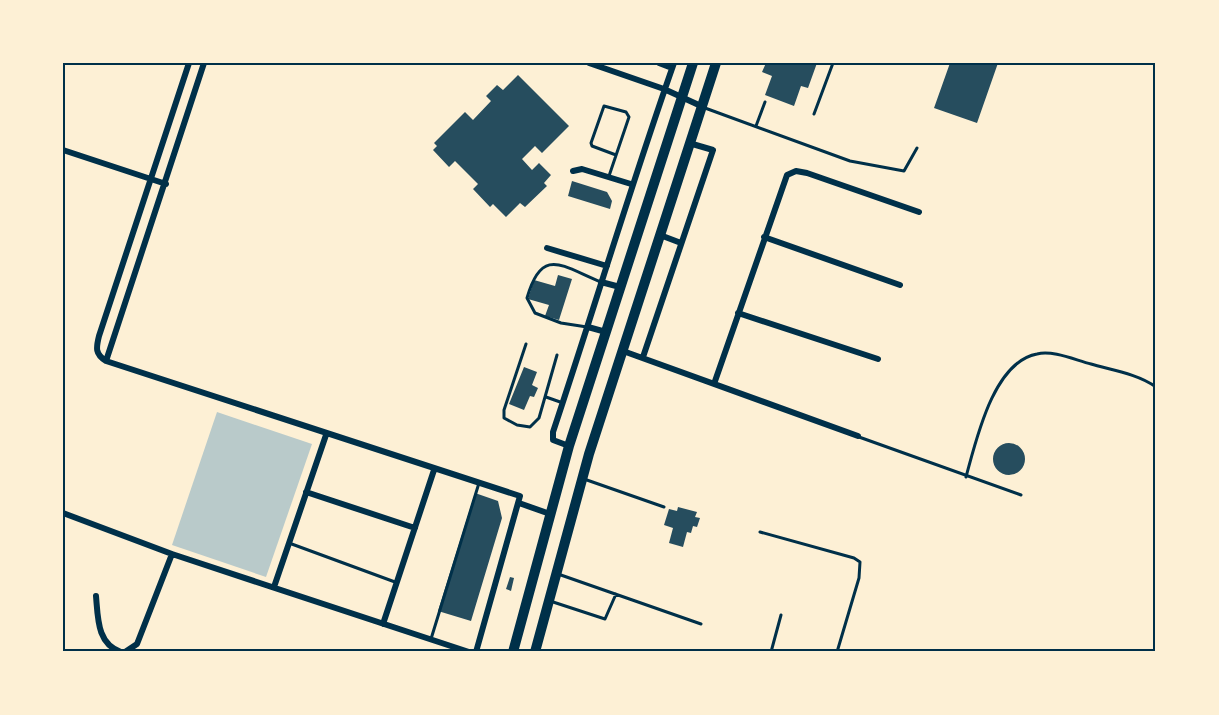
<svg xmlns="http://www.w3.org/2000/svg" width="1219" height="715" viewBox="0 0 1219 715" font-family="'Work Sans',sans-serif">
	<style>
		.green { fill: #b9caca }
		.building { fill: #264d5e }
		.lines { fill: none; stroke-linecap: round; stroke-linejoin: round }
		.service { stroke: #003049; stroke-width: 3 }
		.minor { stroke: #003049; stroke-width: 6 }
		.trunk { stroke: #003049; stroke-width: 10 }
		.neatline { fill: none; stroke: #003049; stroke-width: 2 }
	</style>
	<rect width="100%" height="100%" fill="#fdf0d5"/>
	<path class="green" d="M 217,412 L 312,444 L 266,577 L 172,545 Z"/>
	<path class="building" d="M 766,63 L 817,63 L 808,88 L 801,86 L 794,106 L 765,95 L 772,76 L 762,72 Z
		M 950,63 L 998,63 L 977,123 L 934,108 Z
		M 518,75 L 569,126 L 542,153 L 535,146 L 522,159 L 532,170 L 539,163 L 551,175 L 544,183 L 547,186 L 525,207 L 520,203 L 506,217 L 493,204 L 490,207 L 473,189 L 478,184 L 455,161 L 449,167 L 433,150 L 437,146 L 434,143 L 465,112 L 473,120 L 491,101 L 486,96 L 497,85 L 503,90 Z
		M 572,181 L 607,192 L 612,201 L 610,209 L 568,196 Z
		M 558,275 L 572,279 L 559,320 L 545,316 L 549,305 L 528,299 L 534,280 L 555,286 Z
		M 524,367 L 537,372 L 532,385 L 538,388 L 534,397 L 530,396 L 524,410 L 509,404 Z
		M993 459a16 16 0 1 1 32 0a16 16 0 1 1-32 0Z
		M 475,493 L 498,501 L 502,518 L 471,621 L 438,611 Z
		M 678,507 L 697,512 L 695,517 L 700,518 L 697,527 L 693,526 L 691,533 L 687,532 L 683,547 L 669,543 L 673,528 L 664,525 L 669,509 L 677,511 Z
		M 510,577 L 514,578 L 511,591 L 506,589 Z"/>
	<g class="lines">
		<path class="service" d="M 705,108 L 850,161 L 904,171 L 917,148
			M 814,114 L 833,63
			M 756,126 L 765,102
			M 609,176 L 629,117 L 626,112 L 604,106 L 591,143 L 592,146 L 616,155
			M 587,327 L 561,323 L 535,313 L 527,298 C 542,245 563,267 601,282
			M 526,344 L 504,410 L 504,418 L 517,425 L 530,427 L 539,418 L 557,355
			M 546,397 L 563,403
			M 859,437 L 1021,495
			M 966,477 C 976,441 993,362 1037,354 C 1053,350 1075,360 1091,364 C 1112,370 1138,374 1156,387
			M 584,479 L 664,507
			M 760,532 L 854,558 L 860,562 L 859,578 L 837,652
			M 289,543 L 395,582
			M 558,574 L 701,624
			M 550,601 L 605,619 L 616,594
			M 431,639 L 479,483
			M 771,652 L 781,615"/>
		<path class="minor" d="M 189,63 L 99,336 C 96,348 95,354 106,361 L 520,496 L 476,652
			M 589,63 L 664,89 L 701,106
			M 659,63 L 672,68
			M 63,150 L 166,184
			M 573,171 L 582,169 L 631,184
			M 660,235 L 681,243
			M 764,237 L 900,285
			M 547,248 L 607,266
			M 601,282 L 620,287
			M 738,313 L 878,359
			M 588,327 L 606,332
			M 623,351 L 858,436
			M 643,357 L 713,150 L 689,143
			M 106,361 L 204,63
			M 714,384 L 787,175 L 796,171 L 807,173 L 919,212
			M 569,446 L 553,440 L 553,432 C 594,309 631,185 674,63
			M 306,492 L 415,528
			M 519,503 L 550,514
			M 63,513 L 172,554 L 469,652
			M 274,587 L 326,435
			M 96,596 C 98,618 97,644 121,652
			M 383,624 L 434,470
			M 125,652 L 137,644 L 172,554"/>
		<path class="trunk" d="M 513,652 L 569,446 L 693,63
			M 535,652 L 589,454 L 716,63"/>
	</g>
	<rect width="1219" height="715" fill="none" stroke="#fdf0d5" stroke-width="129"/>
	<rect x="64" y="64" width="1090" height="586" class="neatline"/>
</svg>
